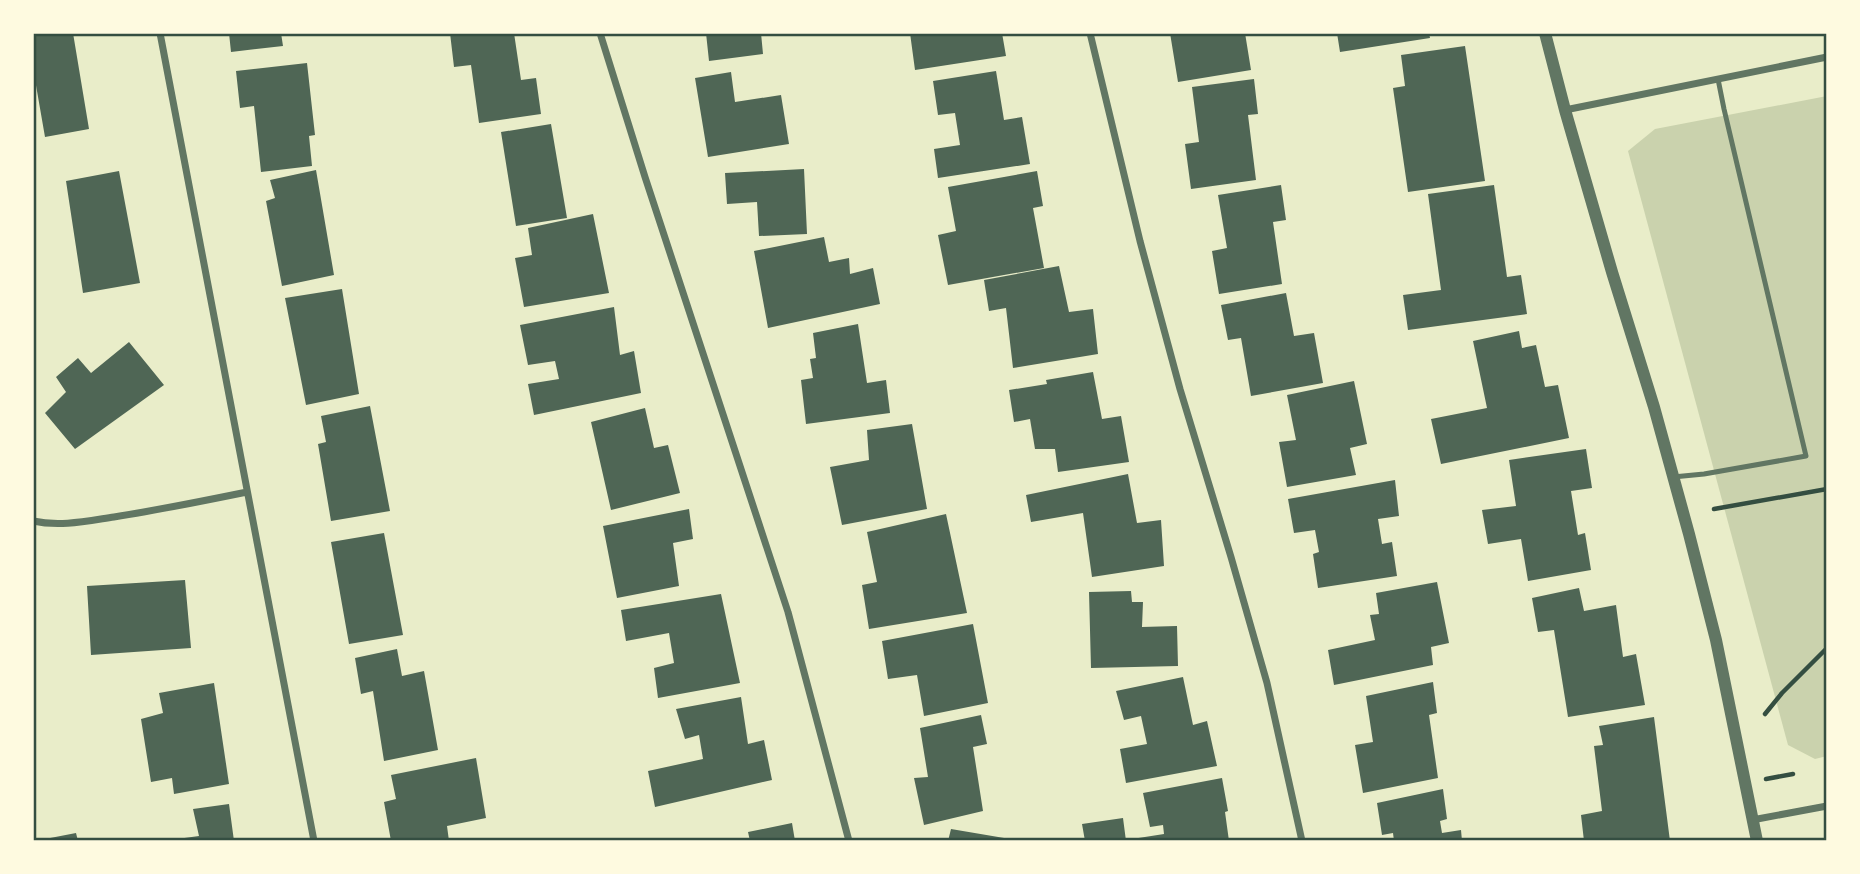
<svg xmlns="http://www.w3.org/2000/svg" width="1860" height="874" viewBox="0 0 1860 874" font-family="'Space Grotesk',sans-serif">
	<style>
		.green { fill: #cad2ad }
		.building { fill: #4f6655 }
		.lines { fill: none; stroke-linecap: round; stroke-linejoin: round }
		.path { stroke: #344e41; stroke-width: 4.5 }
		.service { stroke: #617663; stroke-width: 5 }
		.minor { stroke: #617663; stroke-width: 7 }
		.tertiary { stroke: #617663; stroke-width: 12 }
		.neatline { fill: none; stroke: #344e41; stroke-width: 2.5 }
	</style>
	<rect width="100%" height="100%" fill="#e9edc9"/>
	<path class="green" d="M 1827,96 L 1827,756 L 1815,759 L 1788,745 L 1628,151 L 1655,129 Z"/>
	<path class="building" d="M 33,33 L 73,33 L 89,129 L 45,137 L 33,68 Z
		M 229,33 L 281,33 L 283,46 L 231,52 Z
		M 450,33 L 514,33 L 521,80 L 536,78 L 541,114 L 479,123 L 471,65 L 454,67 Z
		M 706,33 L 761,33 L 763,54 L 709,61 Z
		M 910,33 L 1002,33 L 1006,56 L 915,70 Z
		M 1170,33 L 1245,33 L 1251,70 L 1178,82 Z
		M 1337,33 L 1429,33 L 1430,38 L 1340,52 Z
		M 1465,46 L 1485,181 L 1408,192 L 1393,88 L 1405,86 L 1401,55 Z
		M 307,63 L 315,135 L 309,136 L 312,166 L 261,172 L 254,106 L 240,108 L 236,71 Z
		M 996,71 L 1004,120 L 1022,117 L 1030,164 L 938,178 L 934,149 L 960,145 L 955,113 L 938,115 L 933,81 Z
		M 731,72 L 735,102 L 781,95 L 789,144 L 708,157 L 695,78 Z
		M 1254,79 L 1258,114 L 1248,115 L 1256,180 L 1191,189 L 1185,144 L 1199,142 L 1192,87 Z
		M 551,124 L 567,218 L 516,226 L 501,132 Z
		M 804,169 L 807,234 L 759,236 L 757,202 L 727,204 L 725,173 Z
		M 316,170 L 334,275 L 282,286 L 266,201 L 275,198 L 270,180 Z
		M 119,171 L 140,283 L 83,293 L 66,181 Z
		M 1037,171 L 1043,206 L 1033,208 L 1044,268 L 948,285 L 938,235 L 956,231 L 948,187 Z
		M 1281,185 L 1286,220 L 1273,222 L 1282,284 L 1219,294 L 1212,251 L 1227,248 L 1218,195 Z
		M 1494,185 L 1507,277 L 1521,275 L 1527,314 L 1408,330 L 1403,295 L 1441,290 L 1428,194 Z
		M 593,214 L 609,293 L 524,307 L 515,258 L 532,255 L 528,228 Z
		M 824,237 L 829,262 L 849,258 L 850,274 L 873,268 L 880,304 L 768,328 L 754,251 Z
		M 1059,266 L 1069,312 L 1093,309 L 1098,354 L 1013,368 L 1006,308 L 989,311 L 984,280 Z
		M 342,289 L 359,394 L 306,405 L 285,298 Z
		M 1286,293 L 1294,336 L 1314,333 L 1323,383 L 1251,396 L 1241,338 L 1228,340 L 1221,305 Z
		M 614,307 L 620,355 L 634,351 L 641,393 L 534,415 L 528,384 L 559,379 L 555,361 L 528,365 L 520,325 Z
		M 858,324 L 867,383 L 886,380 L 890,413 L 806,424 L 801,380 L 813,378 L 810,359 L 816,358 L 813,333 Z
		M 1519,331 L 1522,348 L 1536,345 L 1545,387 L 1558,385 L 1569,438 L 1441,464 L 1431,419 L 1487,408 L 1473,341 Z
		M 129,342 L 164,385 L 75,449 L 45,413 L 66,392 L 56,377 L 78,358 L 91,373 Z
		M 1093,372 L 1102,419 L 1121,416 L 1129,462 L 1058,472 L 1055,449 L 1035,449 L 1030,419 L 1014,422 L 1009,390 L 1047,384 L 1046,380 Z
		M 1354,381 L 1367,444 L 1350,448 L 1356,475 L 1287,487 L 1279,442 L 1296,440 L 1287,395 Z
		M 370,406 L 390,511 L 331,521 L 318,444 L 326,442 L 321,416 Z
		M 645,408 L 654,448 L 668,445 L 680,493 L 611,510 L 591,422 Z
		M 912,424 L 927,509 L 842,525 L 830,467 L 869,460 L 867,430 Z
		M 1586,449 L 1592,488 L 1571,491 L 1578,535 L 1585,533 L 1591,570 L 1528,581 L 1521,539 L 1488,544 L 1482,510 L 1516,506 L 1509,460 Z
		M 1128,474 L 1137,523 L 1161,520 L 1164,566 L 1092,577 L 1083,513 L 1031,522 L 1026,495 Z
		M 1395,480 L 1399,516 L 1378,519 L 1382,544 L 1392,542 L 1397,576 L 1318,588 L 1313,554 L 1319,552 L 1315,530 L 1294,533 L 1288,499 Z
		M 689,509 L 693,539 L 673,543 L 679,586 L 617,598 L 603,526 Z
		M 946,514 L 967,613 L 869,629 L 862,585 L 877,582 L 867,532 Z
		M 384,533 L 403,635 L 349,644 L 331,542 Z
		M 185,580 L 191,648 L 91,655 L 87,586 Z
		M 1437,582 L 1449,643 L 1431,647 L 1433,665 L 1334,685 L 1328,650 L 1375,640 L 1370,615 L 1379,614 L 1376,593 Z
		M 1579,588 L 1584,611 L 1616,605 L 1623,657 L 1636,654 L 1645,705 L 1568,717 L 1554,630 L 1538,632 L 1532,598 Z
		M 1131,591 L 1132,602 L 1143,602 L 1142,627 L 1177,626 L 1178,666 L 1091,668 L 1089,592 Z
		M 721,594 L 740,683 L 658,698 L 654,668 L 674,663 L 669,633 L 626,641 L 621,610 Z
		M 973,624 L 988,703 L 924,716 L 917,675 L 888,679 L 882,641 Z
		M 397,649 L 402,676 L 424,671 L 438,750 L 384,761 L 373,691 L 361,694 L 355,658 Z
		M 1183,677 L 1193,725 L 1207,721 L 1217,766 L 1126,783 L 1120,749 L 1147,744 L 1141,716 L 1124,720 L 1116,691 Z
		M 1433,682 L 1437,713 L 1429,715 L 1438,778 L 1363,793 L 1355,745 L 1373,742 L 1366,696 Z
		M 214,683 L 229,784 L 174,794 L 172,778 L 151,782 L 141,719 L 163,713 L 159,693 Z
		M 741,697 L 748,744 L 764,740 L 772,780 L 655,807 L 648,771 L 703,759 L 699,735 L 685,739 L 676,709 Z
		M 981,715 L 987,744 L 973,747 L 983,811 L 924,825 L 914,778 L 928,777 L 920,728 Z
		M 1654,717 L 1670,841 L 1584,841 L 1581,815 L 1602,811 L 1594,746 L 1603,745 L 1599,726 Z
		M 476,758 L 486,818 L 447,826 L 449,841 L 391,841 L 384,802 L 396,799 L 391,775 Z
		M 1222,778 L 1228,811 L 1225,812 L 1229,841 L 1132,841 L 1132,839 L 1164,834 L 1163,825 L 1150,827 L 1143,793 Z
		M 1443,789 L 1447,819 L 1440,821 L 1442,833 L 1461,830 L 1462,841 L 1394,841 L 1393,833 L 1382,835 L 1377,803 Z
		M 229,804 L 234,841 L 177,841 L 177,839 L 199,836 L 193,809 Z
		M 1123,818 L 1126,841 L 1085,841 L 1082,824 Z
		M 792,823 L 795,841 L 750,841 L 748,832 Z
		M 951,829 L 1010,839 L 1009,841 L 948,841 Z
		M 76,833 L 78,841 L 45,841 L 45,839 Z"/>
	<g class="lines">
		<path class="path" d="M 1714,509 L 1827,489
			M 1765,714 L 1782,693 L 1827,648
			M 1766,779 L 1793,774"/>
		<path class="service" d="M 1673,477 L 1704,474 L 1806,456 L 1724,109 L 1718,79"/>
		<path class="minor" d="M 160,33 L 314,841
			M 600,33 L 645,177 L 788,612 L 849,841
			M 1090,33 L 1140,241 L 1180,389 L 1231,557 L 1267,683 L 1302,841
			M 1565,110 L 1827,57
			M 33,521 C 60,527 87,521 114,517 C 159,510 203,501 247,492
			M 1752,820 L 1827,806"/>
		<path class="tertiary" d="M 1545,33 L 1565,110 L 1612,272 L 1654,407 L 1689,534 L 1716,640 L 1757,841"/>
	</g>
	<rect width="1860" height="874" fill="none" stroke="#fefae0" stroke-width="70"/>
	<rect x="35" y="35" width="1790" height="804" class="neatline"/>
</svg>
